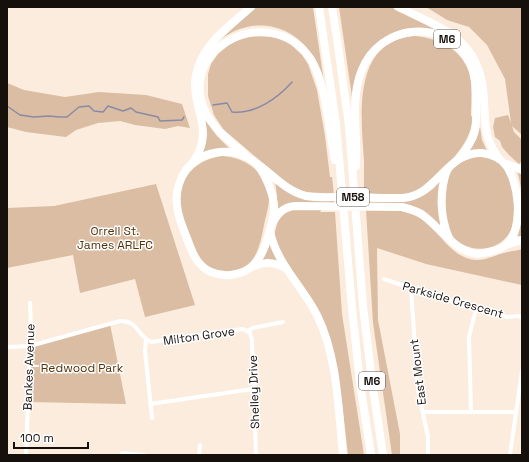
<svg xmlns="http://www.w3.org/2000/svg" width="529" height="462" viewBox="0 0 529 462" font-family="'Space Grotesk',sans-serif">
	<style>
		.green { fill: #dabda2 }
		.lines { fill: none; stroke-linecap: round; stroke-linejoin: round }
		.stream { stroke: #8a8aa7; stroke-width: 1.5 }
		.lane { stroke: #fff; stroke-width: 2 }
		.street { stroke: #fff; stroke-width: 4 }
		.highway { stroke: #fff; stroke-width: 8 }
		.labels { text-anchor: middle; stroke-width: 3; stroke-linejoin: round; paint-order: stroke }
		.shield { fill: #fff; stroke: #5c5855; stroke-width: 1 }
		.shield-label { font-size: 11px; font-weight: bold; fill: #16100c }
		.park-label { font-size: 12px; fill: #543106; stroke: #fff }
		.street-label { font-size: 12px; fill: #16100c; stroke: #fff }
	</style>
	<rect width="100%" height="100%" fill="#fcecde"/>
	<path class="green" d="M 256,7 L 313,7 L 325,89 C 321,78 319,65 312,55 C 291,22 251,16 220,40 Z
		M 339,7 L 391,7 L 446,35 C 437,33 426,28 416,28 C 393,27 367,46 359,68 C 356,79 355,92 353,104 Z
		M 426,7 L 522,7 L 522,135 L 512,126 L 514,132 L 522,140 L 522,161 L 519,164 L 509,155 L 502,147 L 500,141 L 495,137 L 493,127 L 495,118 L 508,115 L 511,123 L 505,79 L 487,45 L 469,27 L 447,20 Z
		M 265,34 L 287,41 L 302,55 L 308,64 L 317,90 L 325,136 L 330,177 L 332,177 L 334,195 L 303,192 L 285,182 L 223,129 L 214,115 L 208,96 L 208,74 L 211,64 L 218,54 L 236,39 Z
		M 414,36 C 441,38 467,52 471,81 C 472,93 471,105 471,116 L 473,117 C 470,149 444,166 423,187 C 406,198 384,194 364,193 C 364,182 364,171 364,160 C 361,116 352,41 414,36 Z
		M 7,83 L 24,90 L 65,97 L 99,92 L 146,95 L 182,104 L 190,128 L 178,126 L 165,129 L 135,125 L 120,121 L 98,123 L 76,130 L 66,137 L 26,132 L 7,127 Z
		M 204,118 L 216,135 L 229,148 L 211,150 L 202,153 C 207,142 208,131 204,118 Z
		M 480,127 L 482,140 L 487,151 L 469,151 L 476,140 Z
		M 222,156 C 245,157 267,172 269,198 C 269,206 266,216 264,225 C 260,245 256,270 230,272 C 222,272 214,270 207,266 C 198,259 195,247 191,237 C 186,226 180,214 180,203 C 178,176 198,159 222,156 Z
		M 484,156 L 501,163 C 505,171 512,180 514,188 C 515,193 514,201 514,206 C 514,214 514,223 511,230 C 499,255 461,255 449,230 C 444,217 445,199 447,185 C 449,164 466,158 484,156 Z
		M 517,171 L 522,173 L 522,236 L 517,236 C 525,220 523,188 517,171 Z
		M 441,180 L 440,226 L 423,210 L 365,204 L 365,201 C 394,202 421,207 441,180 Z
		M 275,181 L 292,194 L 334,201 L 334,203 L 276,211 L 277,196 Z
		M 156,184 L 195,305 L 145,317 L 135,279 L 80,293 L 73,255 L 7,268 L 7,208 L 54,206 Z
		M 322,209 L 320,212 L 335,212 L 342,314 L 364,455 L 348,455 L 342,402 L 333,352 L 298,280 L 279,250 L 274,236 L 278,220 L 285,213 L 292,210 Z
		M 366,210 C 382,210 402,208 417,216 C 440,228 449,259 477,260 C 487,260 495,255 504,253 C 510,251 516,251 522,249 L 522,285 L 426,264 L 377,248 L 378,320 L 400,434 L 400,455 L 392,455 L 373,323 Z
		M 269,239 L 273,252 L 280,263 L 261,261 Z
		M 110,324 L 126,404 L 28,402 L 30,346 Z"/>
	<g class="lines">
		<path class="stream" d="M 213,105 L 227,103 L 232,112 C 255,114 277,99 292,82
			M 7,106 L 20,115 L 34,117 L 49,116 L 59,117 L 67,117 L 79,107 L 89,106 L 94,111 L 103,112 L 108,106 L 123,111 L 131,108 L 136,112 L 158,117 L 160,121 L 182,120 L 184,117"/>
		<path class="lane" d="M 29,366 L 38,366"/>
		<path class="street" d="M 384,279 L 493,315 L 508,317 L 519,316 L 522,318
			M 411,289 L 418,390 L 428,437 L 428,455
			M 247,331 L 250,333 L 252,340 L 256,455
			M 146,339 L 145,351 L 152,418
			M 7,347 L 30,346 L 120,321 C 137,320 138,336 151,342 L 243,329 L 247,331 L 253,328 L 283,322
			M 150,404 L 253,389
			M 471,411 L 469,337 L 476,309
			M 423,412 L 516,412
			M 122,453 L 144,455
			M 26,455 L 31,327 L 30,303
			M 199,455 L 200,445
			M 510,455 L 522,371"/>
		<path class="highway" d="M 319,7 L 336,123 L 352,308 L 360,383 L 371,455
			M 332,7 L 337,39 L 349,126 L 363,306 L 372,381 L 383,455
			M 398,7 C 446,30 482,40 484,101 C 486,128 483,135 499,159
			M 245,154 C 231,142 216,131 207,115 C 172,49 269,0 310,58 C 327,84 328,129 335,160
			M 193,162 C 219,126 184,103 199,65 C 208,40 232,24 251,7
			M 504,163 L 522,170
			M 258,165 C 266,177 272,189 274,204 C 275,215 271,226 268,236 C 266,244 263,252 259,258 C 249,274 228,279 211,272 C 194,265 189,244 183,228 C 175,208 173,189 186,170 C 192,162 203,155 214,153 C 256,144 272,188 306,196 C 318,198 331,197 343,197 C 363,198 383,198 403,198 C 436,196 447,151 482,153 C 489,154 499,157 504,163 C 519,179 525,229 506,245 C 502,248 495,251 489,252 C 460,261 444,231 424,216 C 418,211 410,209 402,207 L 295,206 C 283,207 277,214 272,224
			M 356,166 C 358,136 350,101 361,72 C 379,23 447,16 471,65 C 476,77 476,90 476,104 C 477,129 476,137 460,157
			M 447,170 C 439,192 440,217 449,238
			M 270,231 C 276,263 303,287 317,315 C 338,358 338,408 343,455
			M 506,245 L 522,240
			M 252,267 C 265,261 275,262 287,269"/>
	</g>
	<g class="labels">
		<g class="shield">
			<rect x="434" y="30" width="26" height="18" rx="3"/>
			<rect x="337" y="188" width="32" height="18" rx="3"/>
			<rect x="359" y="372" width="26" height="18" rx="3"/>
		</g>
		<g class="shield-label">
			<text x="447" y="43">M6</text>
			<text x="353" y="201">M58</text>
			<text x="372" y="385">M6</text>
		</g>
		<g class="park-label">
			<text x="115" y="235">Orrell St.<tspan x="115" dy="14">James ARLFC</tspan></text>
			<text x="82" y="372">Redwood Park</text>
		</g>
		<g class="street-label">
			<text transform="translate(453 300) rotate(16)" y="4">Parkside Crescent</text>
			<text transform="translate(199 336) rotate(-8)" y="4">Milton Grove</text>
			<text transform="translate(29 367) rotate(-88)" y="4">Bankes Avenue</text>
			<text transform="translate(418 372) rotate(-97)" y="4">East Mount</text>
			<text transform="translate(254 392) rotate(-92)" y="4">Shelley Drive</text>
		</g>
	</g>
	<rect width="529" height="462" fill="none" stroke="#16100c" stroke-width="16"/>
	<path d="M14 442v6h74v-6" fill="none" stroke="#16100c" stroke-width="2"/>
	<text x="20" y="442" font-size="12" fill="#16100c" stroke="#ffffff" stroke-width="3" paint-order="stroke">100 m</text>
</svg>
